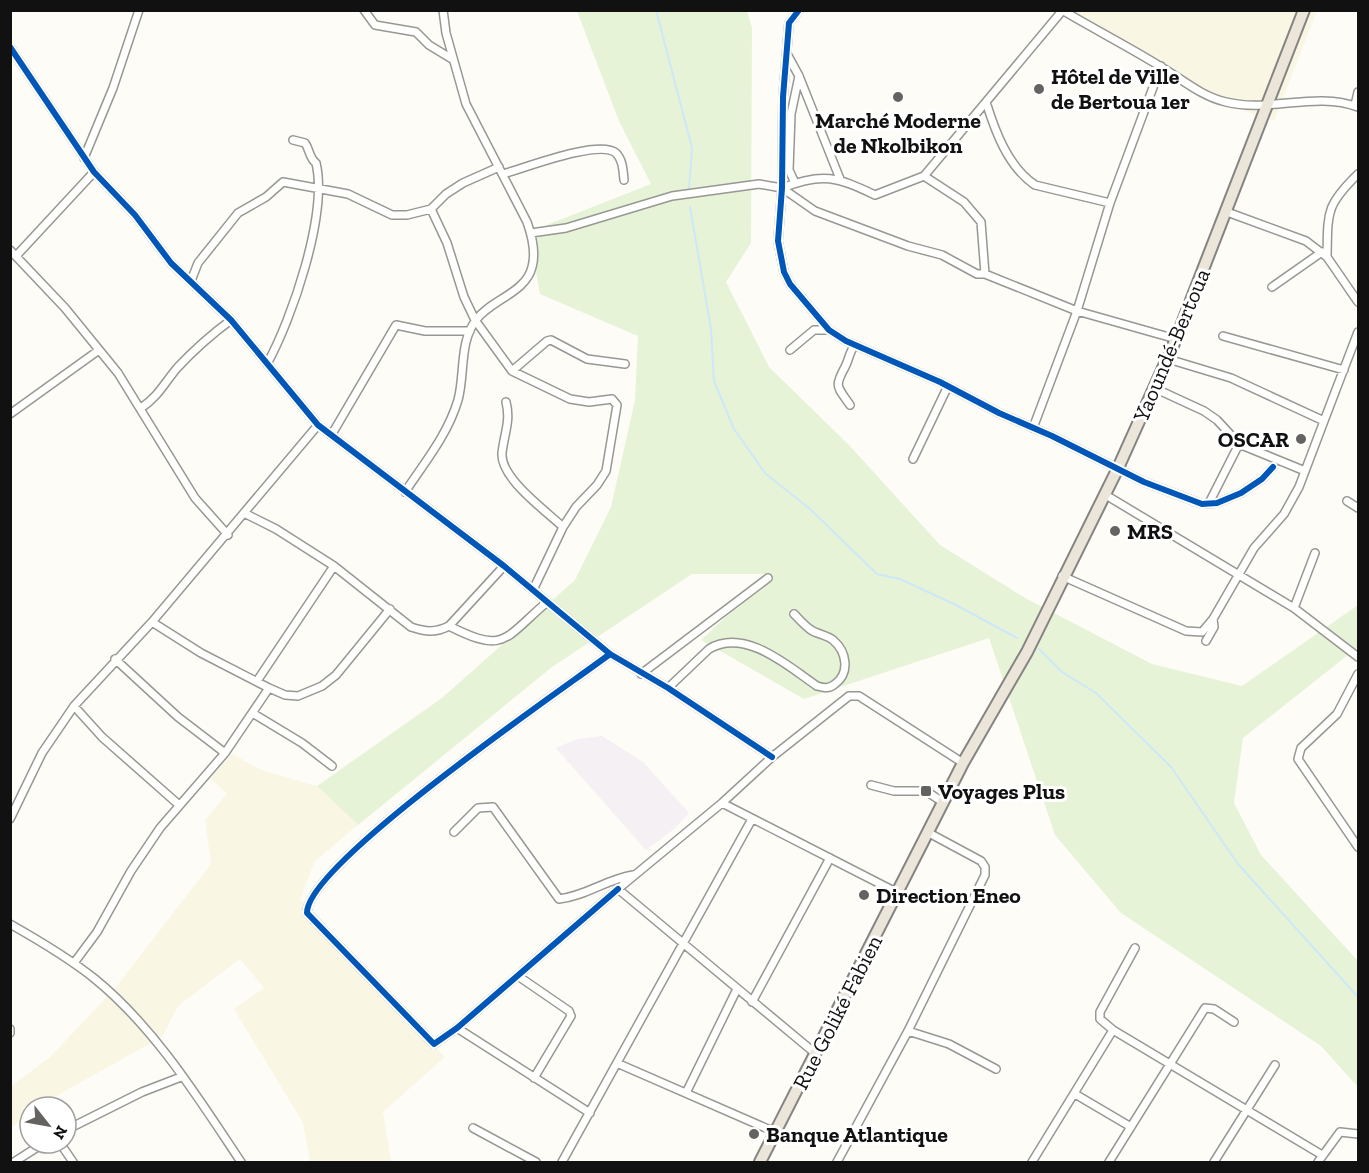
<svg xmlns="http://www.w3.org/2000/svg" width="1369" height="1173" viewBox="0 0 1369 1173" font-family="'Zilla Slab',serif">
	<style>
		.industrial { fill: #f5f0f3 }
		.farmland { fill: #f9f7e4 }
		.green { fill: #e7f3d7 }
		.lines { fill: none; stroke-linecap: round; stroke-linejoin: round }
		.stream { stroke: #cde8f7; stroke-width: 2 }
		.minor-casing { stroke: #979795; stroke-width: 10 }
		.trunk-casing { stroke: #858482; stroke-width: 14 }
		.minor { stroke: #fffffe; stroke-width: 7 }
		.trunk { stroke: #ece5da; stroke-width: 10 }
		.cycleway-casing { stroke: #fff; stroke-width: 10 }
		.cycleway { stroke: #0057b8; stroke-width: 6 }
		.poi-dot { fill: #646362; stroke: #fff; stroke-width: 2 }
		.labels { text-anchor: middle; stroke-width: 6; stroke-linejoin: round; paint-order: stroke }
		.poi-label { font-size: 22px; font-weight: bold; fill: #111; stroke: #fff; text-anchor: start }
		.street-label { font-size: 22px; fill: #111; stroke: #fff }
	</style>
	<rect width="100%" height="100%" fill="#fdfcf7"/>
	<path class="industrial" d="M 602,736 L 643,762 L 689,813 L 674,829 L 646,850 L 556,748 L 577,739 Z"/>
	<path class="farmland" d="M 1055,11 L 1317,11 L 1274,121 L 1206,98 Z
		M 232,754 L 261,770 L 317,786 L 358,825 L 315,861 L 300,899 L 445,1057 L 383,1112 L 391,1162 L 310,1162 L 303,1123 L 234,1009 L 264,988 L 240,959 L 178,1006 L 162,1037 L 65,1091 L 41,1107 L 30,1107 L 30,1114 L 11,1128 L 10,1087 L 50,1057 L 116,987 L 211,864 L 205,820 L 227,794 L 210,778 Z"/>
	<path class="green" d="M 577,11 L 747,11 L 752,28 L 751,243 L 726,282 L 769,367 L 849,445 L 940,545 L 1027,599 L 1152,664 L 1242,686 L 1358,605 L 1358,647 L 1243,738 L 1234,803 L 1261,855 L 1358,961 L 1358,1087 L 1321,1046 L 1121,913 L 1055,835 L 989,638 L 804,699 L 701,640 L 772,574 L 692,574 L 552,667 L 358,825 L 317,786 L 442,698 L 575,580 L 611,507 L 635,400 L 638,336 L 540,294 L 529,232 L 651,184 L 619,121 Z"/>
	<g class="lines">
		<path class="stream" d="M 656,10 L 692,148 L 689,189
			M 690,207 L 711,329 L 714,381 L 734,429 L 765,473 L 810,509 L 877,574 L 900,579 L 956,605 L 1017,638
			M 1039,649 L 1062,672 L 1096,693 L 1171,767 L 1238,864 L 1358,997"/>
		<defs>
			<path id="minor" d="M 364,10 L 375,25 L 416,32 L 429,45 L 452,59
				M 799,10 L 789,23 L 783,97 L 782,188 L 778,241 L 784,272 L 790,284 L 829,330 L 846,341 L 940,382 L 999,413 L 1052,436 L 1144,482 L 1202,504 L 1217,503 L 1241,493 L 1262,479 L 1273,467
				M 1062,10 C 1094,29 1127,46 1158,65 C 1181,78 1200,96 1226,102 C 1270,113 1315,91 1358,107
				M 10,47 L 94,172 L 135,215 L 171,263 L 231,320 L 318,425 L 504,566 L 610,654 L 668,688 L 772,757
				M 787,54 L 799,76 L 840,179
				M 986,102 C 995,131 1008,167 1035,185 L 1110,203
				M 1355,105 L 1358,92
				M 84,158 L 113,88 L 139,10
				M 503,174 C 525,168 599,139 616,153 C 623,160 623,171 624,180
				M 924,176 L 964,202 L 981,222 L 985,274 L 1077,311 L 1176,339
				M 795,183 L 789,170 L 791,114 L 799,76
				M 782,188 C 823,172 837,177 875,195 L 924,176 L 1062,11
				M 431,209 L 447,243 L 464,297 L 475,320 L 512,371 L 570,399 L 589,402 L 612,399 L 617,405 L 606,471 L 597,485 L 576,507 L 563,527 L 533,590
				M 1227,212 L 1306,241 L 1327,257 L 1358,302
				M 531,233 L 566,228 L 672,196 L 759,184 L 782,188 L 815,211 L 908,246 L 942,255 L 977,274 L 985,274
				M 10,250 L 65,308 L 118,373 L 195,498 L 228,535
				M 17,255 L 94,172
				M 1327,257 C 1328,213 1325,206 1358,174
				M 191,281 L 198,263 L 238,213 L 266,197 L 283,182 L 348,194 L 392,215 L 407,215 L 431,209 L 446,194 L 463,183 L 499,167
				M 1272,287 L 1322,252
				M 1223,336 L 1344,370
				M 790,350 L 814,330 L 829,330
				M 1168,359 L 1231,378 L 1324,421 L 1358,332
				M 267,364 C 292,319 328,214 316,163 C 309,158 310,150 305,143 L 293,140
				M 512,371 L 547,341 L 551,340 L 587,359 L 625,364
				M 1154,388 L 1204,411 L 1217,420 L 1239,444 L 1305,471
				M 506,402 C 511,421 504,434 502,453 C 500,478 545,510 563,527
				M 850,405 C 837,386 834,387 845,367 C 849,360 849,352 855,345
				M 141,408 C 160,395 164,383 178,367 C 194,350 212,334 231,320
				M 10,414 L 99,350
				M 1033,428 L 1077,311 L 1110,203 L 1161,66
				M 332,434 L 396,325 L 425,331 L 470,331
				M 913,459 L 947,388
				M 405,492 C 425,462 448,434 458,400 C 465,375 459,342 476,320 C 490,300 526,293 532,267 C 536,253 532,236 527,222 L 466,104 L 446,33 L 443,10
				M 1104,494 L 1294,608 L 1358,657
				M 1347,501 L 1358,508
				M 1209,503 L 1239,444
				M 246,514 L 276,529 L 334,566 L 411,627 C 426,632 435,633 449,626 L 504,566
				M 1062,576 L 1186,631 L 1202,632 L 1213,619 L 1254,548 L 1284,514 L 1299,487 L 1324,421
				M 1294,608 L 1315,553
				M 152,622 L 201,653 L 269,688 L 285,695 L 298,696 L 322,686 L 336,675 L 390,609
				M 449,626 C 505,654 503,640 547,602
				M 1206,641 L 1214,627 L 1213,619
				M 610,654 C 562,690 306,864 307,913 L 434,1044 L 457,1028 L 618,889
				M 115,659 L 178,717 L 225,753
				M 641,674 L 768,578
				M 1358,674 L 1337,714 L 1301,748 L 1298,759 L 1358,847
				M 257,681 L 334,566
				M 668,688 L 709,649 C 745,627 789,667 817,686 C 824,688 829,689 835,684 C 850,673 847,652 833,640 C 827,635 817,634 811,630 C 805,626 799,619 794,614
				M 74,706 L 102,737 L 178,804
				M 254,714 L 302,743 L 332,766
				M 871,785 L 894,791 L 926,791 L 944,803
				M 722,803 L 898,893
				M 10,819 L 42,753 L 74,706 L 152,622 L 318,425
				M 454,832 L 478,808 L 493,807 L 559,899 C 586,896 607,879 633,875
				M 10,924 C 40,941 69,958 95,979 C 155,1028 199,1099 241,1162
				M 74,963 L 97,932 L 131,871 L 160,828 L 225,753 L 269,688
				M 518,976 L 569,1011 L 571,1016 L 534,1078
				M 752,1002 L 830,858
				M 457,1028 L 590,1113
				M 10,1029 L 10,1033
				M 1113,1030 L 1100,1019 L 1100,1012 L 1135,948
				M 908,1031 L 949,1044 L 996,1069
				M 816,1054 L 618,889 L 722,803 L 772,757 L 849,696 L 859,696 L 963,763
				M 619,1064 L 775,1132
				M 686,1093 L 737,989
				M 1075,1094 L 1131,1127
				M 473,1128 L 536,1162
				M 66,1130 L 142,1092 L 181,1077
				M 60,1143 L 73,1162
				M 14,1162 L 44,1143
				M 562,1162 L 752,819
				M 837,1162 L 908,1031 L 985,875 L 985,867 L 981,861 L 929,833
				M 1032,1162 L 1113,1030 L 1322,1155
				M 1109,1162 L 1205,1008 L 1214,1009 L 1234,1022
				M 1214,1162 L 1275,1065
				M 1318,1162 L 1340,1132 L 1358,1134"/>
			<path id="trunk" d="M 760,1162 L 963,763 L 1027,652 L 1118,468 L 1176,339 L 1304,10"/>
		</defs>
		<use href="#minor" class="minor-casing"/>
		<use href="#trunk" class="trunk-casing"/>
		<use href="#minor" class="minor"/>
		<use href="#trunk" class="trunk"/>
		<defs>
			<path id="cycleway" d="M 799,10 L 789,23 L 783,97 L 782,188 L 778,241 L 784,272 L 790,284 L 829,330 L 846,341 L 940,382 L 999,413 L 1052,436 L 1144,482 L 1202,504 L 1217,503 L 1241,493 L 1262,479 L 1273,467
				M 10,47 L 94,172 L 135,215 L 171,263 L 231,320 L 318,425 L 504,566 L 610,654 L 668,688 L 772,757
				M 610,654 C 562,690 306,864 307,913 L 434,1044 L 457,1028 L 618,889"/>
		</defs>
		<use href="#cycleway" class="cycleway-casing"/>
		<use href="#cycleway" class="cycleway"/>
	</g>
	<g class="poi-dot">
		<circle cx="1039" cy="89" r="6"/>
		<circle cx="898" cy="97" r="6"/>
		<circle cx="1301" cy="439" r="6"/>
		<circle cx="1115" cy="531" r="6"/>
		<rect x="920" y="785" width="12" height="12" rx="3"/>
		<circle cx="864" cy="895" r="6"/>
		<circle cx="754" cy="1134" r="6"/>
	</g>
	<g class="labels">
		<g class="poi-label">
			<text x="1051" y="84">Hôtel de Ville<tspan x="1051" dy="25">de Bertoua 1er</tspan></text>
			<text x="898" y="128" text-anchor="middle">Marché Moderne<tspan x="898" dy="25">de Nkolbikon</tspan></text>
			<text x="1289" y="447" text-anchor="end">OSCAR</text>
			<text x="1127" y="539">MRS</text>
			<text x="938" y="799">Voyages Plus</text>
			<text x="876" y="903">Direction Eneo</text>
			<text x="766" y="1142">Banque Atlantique</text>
		</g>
		<g class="street-label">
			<text transform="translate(1171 345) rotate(-67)" y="8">Yaoundé-Bertoua</text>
			<text transform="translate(837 1012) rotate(-63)" y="8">Rue Goliké Fabien</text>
		</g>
	</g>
	<rect width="1369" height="1173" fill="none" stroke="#111111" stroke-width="24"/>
	<g transform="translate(48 1125) rotate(121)"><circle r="28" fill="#ffffff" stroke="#a0a0a0" stroke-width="1.5"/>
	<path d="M0-4.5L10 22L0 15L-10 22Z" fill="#646362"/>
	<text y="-9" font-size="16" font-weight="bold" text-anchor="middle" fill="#111111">N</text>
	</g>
</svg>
